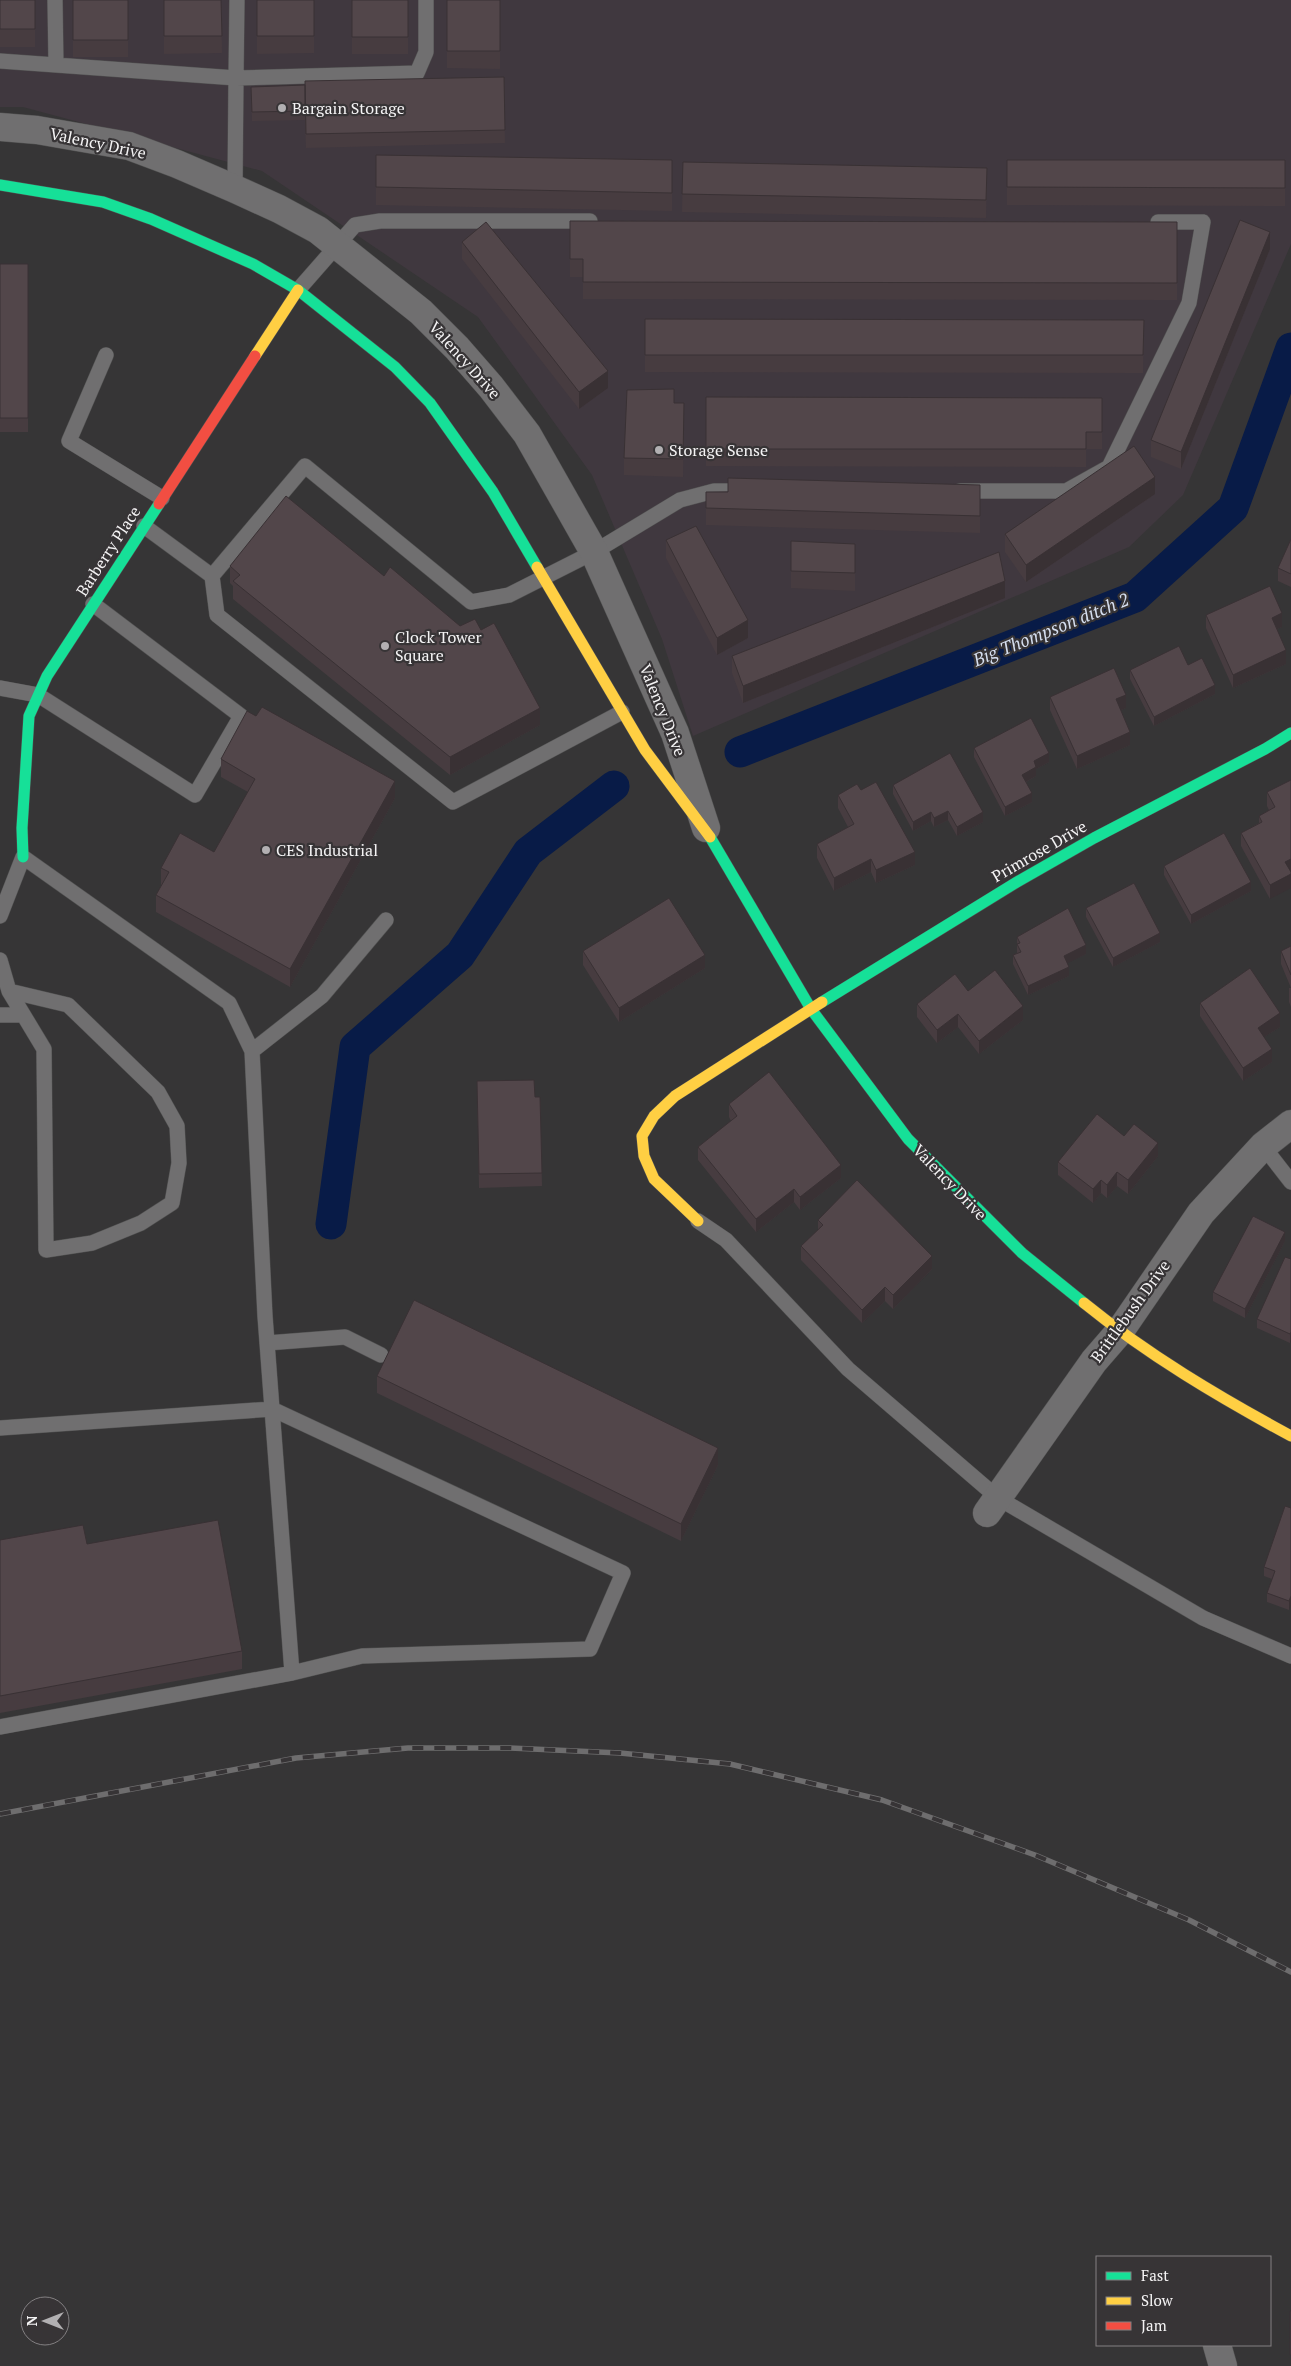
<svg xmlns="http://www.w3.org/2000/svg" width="1291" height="2366" viewBox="0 0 1291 2366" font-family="'PT Serif',serif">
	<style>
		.built { fill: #40383f }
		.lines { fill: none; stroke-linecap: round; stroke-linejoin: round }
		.canal { stroke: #081b47; stroke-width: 31 }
		.lane-casing { stroke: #515151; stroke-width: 16 }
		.street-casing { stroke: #515151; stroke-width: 29 }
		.fast-casing { stroke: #515151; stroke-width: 12 }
		.slow-casing { stroke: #515151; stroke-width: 12 }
		.jam-casing { stroke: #515151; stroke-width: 12 }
		.lane { stroke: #706f70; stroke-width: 15 }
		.street { stroke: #706f70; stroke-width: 28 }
		.fast { stroke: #16e098; stroke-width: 11 }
		.slow { stroke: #ffcf43; stroke-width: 11 }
		.jam { stroke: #f24e42; stroke-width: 11 }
		.rail-casing { stroke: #6e6d6e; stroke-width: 5.5 }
		.rail { stroke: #373436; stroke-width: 4; stroke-dasharray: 11; stroke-linecap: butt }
		.wall { fill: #473c40 }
		.shaded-wall { fill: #393134 }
		.building { fill: #52464a; stroke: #393134 }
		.poi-dot { fill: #b2b0b2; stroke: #373436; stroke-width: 2 }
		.labels { text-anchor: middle; stroke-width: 4.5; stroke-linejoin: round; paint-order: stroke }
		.poi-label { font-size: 16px; fill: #f4f3f4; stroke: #373436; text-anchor: start }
		.street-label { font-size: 16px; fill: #f4f3f4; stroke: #373436 }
		.water-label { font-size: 18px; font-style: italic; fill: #d6dff0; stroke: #373436 }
	</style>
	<rect width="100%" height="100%" fill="#363536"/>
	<path class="built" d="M 0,0 L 1291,0 L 1291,244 L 1183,495 L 1129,547 L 693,736 L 662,639 L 592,475 L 478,317 L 262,171 L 23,107 L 0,107 Z"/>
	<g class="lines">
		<path class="canal" d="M 740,752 L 1135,597 L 1233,508 L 1291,348
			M 331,1224 L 355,1047 L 460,955 L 528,852 L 614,786"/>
		<defs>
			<path id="lane" d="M 55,0 L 56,65
				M 237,0 L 236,78 L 417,73 L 426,52 L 426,0
				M 0,61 L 236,78 L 235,189
				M 298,290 L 355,225 L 380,221 L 590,221
				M 106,355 L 69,441 L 162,498
				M 960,491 L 1066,491 L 1109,467 L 1189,303 L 1203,222 L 1158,222
				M 144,526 L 212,576 L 217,615 L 453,802 L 622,712
				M 212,576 L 305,466 L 471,602 L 509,595 L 594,552 L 680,500 L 714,491 L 747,491
				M 0,688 L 38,695 L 195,795 L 241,716 L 93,604
				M 0,916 L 23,857 L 229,1003 L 252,1051 L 265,1316 L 292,1673 L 0,1727
				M 0,960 L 9,991 L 44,1049 L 46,1250 L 92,1243 L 141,1223 L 172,1203 L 179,1163 L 177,1126 L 158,1092 L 68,1005 L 9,991
				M 0,1015 L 23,1015
				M 252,1051 L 322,996 L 386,920
				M 1263,1146 L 1291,1182
				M 698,1221 L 726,1240 L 848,1369 L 998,1498 L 1203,1618 L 1291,1656
				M 267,1343 L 345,1337 L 381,1355
				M 0,1428 L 272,1409 L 623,1573 L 590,1649 L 362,1656 L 292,1673"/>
			<path id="street" d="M 0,127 L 37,130 L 129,146 L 177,164 L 235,189 L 279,209 L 318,230 L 421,312 L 457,348 L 491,387 L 527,434 L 594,552 L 675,733 L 706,828
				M 987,1513 L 1094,1361 L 1120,1331 L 1201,1213 L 1263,1146 L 1291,1124
				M 1217,2345 L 1223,2366"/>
			<path id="fast" d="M 0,185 L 103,202 L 151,219 L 253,264 L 298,290 L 395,367 L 430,403 L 493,492 L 537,567
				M 710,837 L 811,1009 L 908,1139 L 1022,1253 L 1084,1303
				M 23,857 L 22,828 L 29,716 L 47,676 L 159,504
				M 822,1002 L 1017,882 L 1094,838 L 1265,749 L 1291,733"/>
			<path id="slow" d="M 255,356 L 298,290
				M 537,567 L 645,750 L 710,837
				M 698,1221 L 654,1179 L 644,1156 L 642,1136 L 654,1116 L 675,1096 L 822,1002
				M 1084,1303 C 1148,1355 1219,1397 1291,1436"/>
			<path id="jam" d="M 159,504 L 255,356"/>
		</defs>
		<use href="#lane" class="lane-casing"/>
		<use href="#street" class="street-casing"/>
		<use href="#fast" class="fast-casing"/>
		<use href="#slow" class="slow-casing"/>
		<use href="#jam" class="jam-casing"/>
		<use href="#lane" class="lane"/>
		<use href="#street" class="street"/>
		<use href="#fast" class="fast"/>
		<use href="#slow" class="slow"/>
		<use href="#jam" class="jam"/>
		<defs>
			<path id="rail" d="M 0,1814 L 296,1758 L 408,1748 L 510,1748 L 620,1753 L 730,1764 L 882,1800 L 1035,1855 L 1189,1920 L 1291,1972"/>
		</defs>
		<use href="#rail" class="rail-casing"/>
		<use href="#rail" class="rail"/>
	</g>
	<path class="wall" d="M 0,0 L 35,0 L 35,47 L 0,47 Z
		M 73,0 L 128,0 L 128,57 L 73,57 Z
		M 164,0 L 221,0 L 222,53 L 164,54 Z
		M 257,0 L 314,0 L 314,53 L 257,54 Z
		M 352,0 L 408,0 L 408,54 L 352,54 Z
		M 447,0 L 500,0 L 500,69 L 447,68 Z
		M 504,77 L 505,143 L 306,148 L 305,120 L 252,121 L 251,87 L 305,85 Z
		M 376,155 L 672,160 L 672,211 L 376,205 Z
		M 1007,160 L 1285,160 L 1285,206 L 1007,205 Z
		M 683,162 L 987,168 L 986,218 L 682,212 Z
		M 570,221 L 1177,222 L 1177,300 L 583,299 L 583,277 L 570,277 Z
		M 462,242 L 608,388 L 579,409 L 462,259 Z
		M 1270,249 L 1181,469 L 1151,457 L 1151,440 Z
		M 0,264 L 28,264 L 28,432 L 0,432 Z
		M 645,319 L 1144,320 L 1143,373 L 645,372 Z
		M 706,397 L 1102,398 L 1102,449 L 1086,449 L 1086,467 L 706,466 Z
		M 674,403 L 684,403 L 683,477 L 624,475 L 624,458 Z
		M 980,485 L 980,533 L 706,525 L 706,492 Z
		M 1155,494 L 1026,582 L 1005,552 L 1005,534 Z
		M 1291,539 L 1291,587 L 1278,581 L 1278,568 Z
		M 666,540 L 748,638 L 717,655 L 666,558 Z
		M 791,541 L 855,544 L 855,591 L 791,588 Z
		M 230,566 L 384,576 L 460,626 L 481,630 L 540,725 L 450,775 L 233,599 L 233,586 L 230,583 Z
		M 1005,598 L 743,703 L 732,673 L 732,656 Z
		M 1206,615 L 1282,627 L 1277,629 L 1286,664 L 1233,688 L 1206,628 Z
		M 1130,670 L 1215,694 L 1154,726 L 1130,679 Z
		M 1050,697 L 1126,708 L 1121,710 L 1130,745 L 1077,769 L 1050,710 Z
		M 974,748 L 1049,762 L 1036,769 L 1036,776 L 1026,782 L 1032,802 L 1005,816 L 974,757 Z
		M 221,759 L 395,798 L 290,987 L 156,912 L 156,895 L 161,886 L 161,868 L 214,852 L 248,792 L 221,777 Z
		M 1291,780 L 1270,899 L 1241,846 L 1241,833 L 1259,823 L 1259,816 L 1269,810 L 1267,806 L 1267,792 Z
		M 893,785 L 983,822 L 957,836 L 948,820 L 934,827 L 931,821 L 913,831 L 893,794 Z
		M 861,790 L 915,865 L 876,883 L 871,872 L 834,891 L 817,858 L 817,844 L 848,827 L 838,808 L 838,795 Z
		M 1164,866 L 1251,891 L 1191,924 L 1164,875 Z
		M 1086,908 L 1160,942 L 1113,967 L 1086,917 Z
		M 1017,937 L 1086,954 L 1067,963 L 1069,976 L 1028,995 L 1013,964 L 1013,955 L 1017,953 Z
		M 1291,946 L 1291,1007 L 1289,1002 L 1289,988 L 1291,988 L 1281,964 L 1281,951 Z
		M 583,951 L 705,968 L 619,1022 L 583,965 Z
		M 968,991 L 1023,1020 L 979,1054 L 958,1027 L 937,1043 L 917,1017 L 917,1004 Z
		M 1200,1003 L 1280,1027 L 1264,1037 L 1272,1062 L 1243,1081 L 1200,1016 Z
		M 477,1081 L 535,1097 L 540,1097 L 542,1186 L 479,1188 Z
		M 729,1104 L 841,1178 L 800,1210 L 794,1202 L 756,1232 L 698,1160 L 698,1147 L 731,1121 L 729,1117 Z
		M 1124,1136 L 1158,1156 L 1128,1194 L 1117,1186 L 1107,1198 L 1101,1193 L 1093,1203 L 1058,1175 L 1058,1162 Z
		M 818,1220 L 932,1269 L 893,1309 L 885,1301 L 862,1323 L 801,1260 L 801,1246 L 818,1231 Z
		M 1285,1241 L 1245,1318 L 1213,1301 L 1213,1292 Z
		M 1291,1259 L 1290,1343 L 1257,1328 L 1257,1319 Z
		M 377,1376 L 718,1465 L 681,1541 L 377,1393 Z
		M 1291,1508 L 1289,1610 L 1267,1602 L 1267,1593 L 1272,1579 L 1264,1576 L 1264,1567 Z
		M 0,1540 L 87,1544 L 242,1651 L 242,1669 L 0,1713 Z"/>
	<path class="shaded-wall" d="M 1270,232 L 1270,249 L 1181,469 L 1181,452 Z
		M 608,371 L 608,388 L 579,409 L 579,392 Z
		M 1155,477 L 1155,494 L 1026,582 L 1026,565 Z
		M 1005,581 L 1005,598 L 743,703 L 743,686 Z
		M 1282,613 L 1282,627 L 1272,631 L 1272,618 Z
		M 748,620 L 748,638 L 717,655 L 717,638 Z
		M 1286,650 L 1286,664 L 1233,688 L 1233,675 Z
		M 1215,685 L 1215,694 L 1154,726 L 1154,717 Z
		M 1126,695 L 1126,708 L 1116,712 L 1116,699 Z
		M 540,708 L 540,725 L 450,775 L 450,757 Z
		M 1130,732 L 1130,745 L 1077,769 L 1077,756 Z
		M 1049,753 L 1049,762 L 1036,769 L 1036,776 L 1022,784 L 1022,775 L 1034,761 Z
		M 395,781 L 395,798 L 290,987 L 290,969 Z
		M 1032,793 L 1032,802 L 1005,816 L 1005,807 Z
		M 948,811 L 948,820 L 934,827 L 934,818 Z
		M 931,812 L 931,821 L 913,831 L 913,822 Z
		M 983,812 L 983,822 L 957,836 L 957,827 Z
		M 915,852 L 915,865 L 876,883 L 876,870 Z
		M 871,859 L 871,872 L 834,891 L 834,878 Z
		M 1291,859 L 1291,872 L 1285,862 Z
		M 1291,874 L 1291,888 L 1270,899 L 1270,885 Z
		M 1251,882 L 1251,891 L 1191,924 L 1191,915 Z
		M 1160,933 L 1160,942 L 1113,967 L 1113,958 Z
		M 1086,945 L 1086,954 L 1064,965 L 1064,956 Z
		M 705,955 L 705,968 L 619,1022 L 619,1008 Z
		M 1069,967 L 1069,976 L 1028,995 L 1028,986 Z
		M 1023,1006 L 1023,1020 L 979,1054 L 979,1041 Z
		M 1280,1013 L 1280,1027 L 1258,1041 L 1258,1028 Z
		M 958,1014 L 958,1027 L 937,1043 L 937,1030 Z
		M 1272,1049 L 1272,1062 L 1243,1081 L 1243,1068 Z
		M 1158,1143 L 1158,1156 L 1128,1194 L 1128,1180 Z
		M 841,1165 L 841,1178 L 800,1210 L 800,1197 Z
		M 1117,1172 L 1117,1186 L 1107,1198 L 1107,1185 Z
		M 1101,1180 L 1101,1193 L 1093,1203 L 1093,1189 Z
		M 794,1189 L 794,1202 L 756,1232 L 756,1219 Z
		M 1285,1232 L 1285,1241 L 1245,1318 L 1245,1309 Z
		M 932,1256 L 932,1269 L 893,1309 L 893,1295 Z
		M 885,1287 L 885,1301 L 862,1323 L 862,1310 Z
		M 1291,1332 L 1291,1341 L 1290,1343 L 1290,1334 Z
		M 718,1448 L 718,1465 L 681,1541 L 681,1524 Z
		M 1291,1596 L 1291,1605 L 1289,1610 L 1289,1601 Z"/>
	<path class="building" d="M 0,0 L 35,0 L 35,29 L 0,29 Z
		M 73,0 L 128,0 L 128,40 L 73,40 Z
		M 164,0 L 221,0 L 222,36 L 164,36 Z
		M 257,0 L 314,0 L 314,36 L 257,36 Z
		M 352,0 L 408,0 L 408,37 L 352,37 Z
		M 447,0 L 500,0 L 500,51 L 447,51 Z
		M 504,77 L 505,130 L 306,134 L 305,81 Z
		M 305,85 L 305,111 L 252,112 L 251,87 Z
		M 376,155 L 672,160 L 672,193 L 376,187 Z
		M 1007,160 L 1285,160 L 1285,188 L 1007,187 Z
		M 683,162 L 987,168 L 986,200 L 682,194 Z
		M 1240,220 L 1270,232 L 1181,452 L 1151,440 Z
		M 570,221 L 1177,222 L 1177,283 L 583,282 L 583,259 L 570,259 Z
		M 486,222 L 608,371 L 579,392 L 462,242 Z
		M 0,264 L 28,264 L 28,418 L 0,418 Z
		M 645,319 L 1144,320 L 1143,355 L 645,355 Z
		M 674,389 L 674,403 L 684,403 L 683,459 L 624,458 L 627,390 Z
		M 706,397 L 1102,398 L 1102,432 L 1086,432 L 1086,449 L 706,449 Z
		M 1134,446 L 1155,477 L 1026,565 L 1005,534 Z
		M 728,478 L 980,485 L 980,516 L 706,508 L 706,492 L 728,492 Z
		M 286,496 L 384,576 L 390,567 L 460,626 L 475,619 L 481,630 L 494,623 L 540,708 L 450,757 L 233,581 L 240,575 L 230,566 Z
		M 696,526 L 748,620 L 717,638 L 666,540 Z
		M 1291,539 L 1291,574 L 1278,568 Z
		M 791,541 L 855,544 L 855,573 L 791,571 Z
		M 999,552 L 1005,581 L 743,686 L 732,656 Z
		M 1270,586 L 1282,613 L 1272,618 L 1286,650 L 1233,675 L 1206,615 Z
		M 1179,646 L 1188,665 L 1202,658 L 1215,685 L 1154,717 L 1130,670 Z
		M 1114,668 L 1126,695 L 1116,699 L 1130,732 L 1077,756 L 1050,697 Z
		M 262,707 L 395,781 L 290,969 L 156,895 L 169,872 L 161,868 L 180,833 L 214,852 L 255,779 L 221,759 L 247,711 L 256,716 Z
		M 1031,718 L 1049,753 L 1034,761 L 1036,767 L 1022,775 L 1032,793 L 1005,807 L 974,748 Z
		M 950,753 L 983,812 L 957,827 L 948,811 L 934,818 L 931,812 L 913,822 L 893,785 Z
		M 1291,780 L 1291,859 L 1285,862 L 1291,872 L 1291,874 L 1270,885 L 1241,833 L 1262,822 L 1259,816 L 1275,807 L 1267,792 Z
		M 876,782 L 915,852 L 876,870 L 871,859 L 834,878 L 817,844 L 854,824 L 838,795 L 857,784 L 861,790 Z
		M 1224,833 L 1251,882 L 1191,915 L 1164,866 Z
		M 1134,883 L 1160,933 L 1113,958 L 1086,908 Z
		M 669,898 L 705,955 L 619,1008 L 583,951 Z
		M 1068,908 L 1086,945 L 1064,956 L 1069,967 L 1028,986 L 1013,955 L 1021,952 L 1017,944 L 1020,943 L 1017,937 Z
		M 1291,946 L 1291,975 L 1281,951 Z
		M 1250,968 L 1280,1013 L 1258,1028 L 1272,1049 L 1243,1068 L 1200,1003 Z
		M 995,970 L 1023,1006 L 979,1041 L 958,1014 L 937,1030 L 917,1004 L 955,974 L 968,991 Z
		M 769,1072 L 841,1165 L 800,1197 L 794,1189 L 756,1219 L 698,1147 L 737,1116 L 729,1104 Z
		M 534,1080 L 535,1097 L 540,1097 L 542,1173 L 479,1174 L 477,1081 Z
		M 1097,1114 L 1124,1136 L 1134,1124 L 1158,1143 L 1128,1180 L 1117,1172 L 1107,1185 L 1101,1180 L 1093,1189 L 1058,1162 Z
		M 857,1180 L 932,1256 L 893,1295 L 885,1287 L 862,1310 L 801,1246 L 823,1225 L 818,1220 Z
		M 1253,1216 L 1285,1232 L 1245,1309 L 1213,1292 Z
		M 1285,1257 L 1291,1259 L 1291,1332 L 1290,1334 L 1257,1319 Z
		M 414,1300 L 718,1448 L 681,1524 L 377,1376 Z
		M 1285,1506 L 1291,1508 L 1291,1596 L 1289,1601 L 1267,1593 L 1275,1571 L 1264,1567 Z
		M 218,1520 L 242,1651 L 0,1696 L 0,1540 L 83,1525 L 87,1544 Z
		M 1290,2311 L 1291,2311 L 1291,2355 L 1290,2355 Z"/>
	<g class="poi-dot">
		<circle cx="282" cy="108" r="5"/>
		<circle cx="659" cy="450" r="5"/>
		<circle cx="385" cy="646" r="5"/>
		<circle cx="266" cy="850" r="5"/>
	</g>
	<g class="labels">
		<g class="poi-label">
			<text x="292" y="114">Bargain Storage</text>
			<text x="669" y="456">Storage Sense</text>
			<text x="395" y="643">Clock Tower<tspan x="395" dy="18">Square</tspan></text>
			<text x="276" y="856">CES Industrial</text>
		</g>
		<g class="street-label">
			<text transform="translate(98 143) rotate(12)" y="6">Valency Drive</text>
			<text transform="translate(465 360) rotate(48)" y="6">Valency Drive</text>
			<text transform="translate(108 551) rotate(-57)" y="6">Barberry Place</text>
			<text transform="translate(663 710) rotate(68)" y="6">Valency Drive</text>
			<text transform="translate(1039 851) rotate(-30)" y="6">Primrose Drive</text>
			<text transform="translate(950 1182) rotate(46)" y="6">Valency Drive</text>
			<text transform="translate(1130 1311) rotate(-54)" y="6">Brittlebush Drive</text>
		</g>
		<g class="water-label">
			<text transform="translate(1051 630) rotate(-22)" y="6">Big Thompson ditch 2</text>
		</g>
	</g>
	<rect x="1096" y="2256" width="175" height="90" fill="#373436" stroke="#838082"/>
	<rect x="1106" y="2272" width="25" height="8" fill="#16e098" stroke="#838082"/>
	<text x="1141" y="2281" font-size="15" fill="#f4f3f4">Fast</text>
	<rect x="1106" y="2297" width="25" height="8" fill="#ffcf43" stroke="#838082"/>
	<text x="1141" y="2306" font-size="15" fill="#f4f3f4">Slow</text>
	<rect x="1106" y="2322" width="25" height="8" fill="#f24e42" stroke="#838082"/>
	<text x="1141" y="2331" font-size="15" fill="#f4f3f4">Jam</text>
	<g transform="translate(45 2321) rotate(270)"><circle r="24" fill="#373436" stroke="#838082"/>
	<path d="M0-4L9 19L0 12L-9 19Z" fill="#b2b0b2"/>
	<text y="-8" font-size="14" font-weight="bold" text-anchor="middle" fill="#f4f3f4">N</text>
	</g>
</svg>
